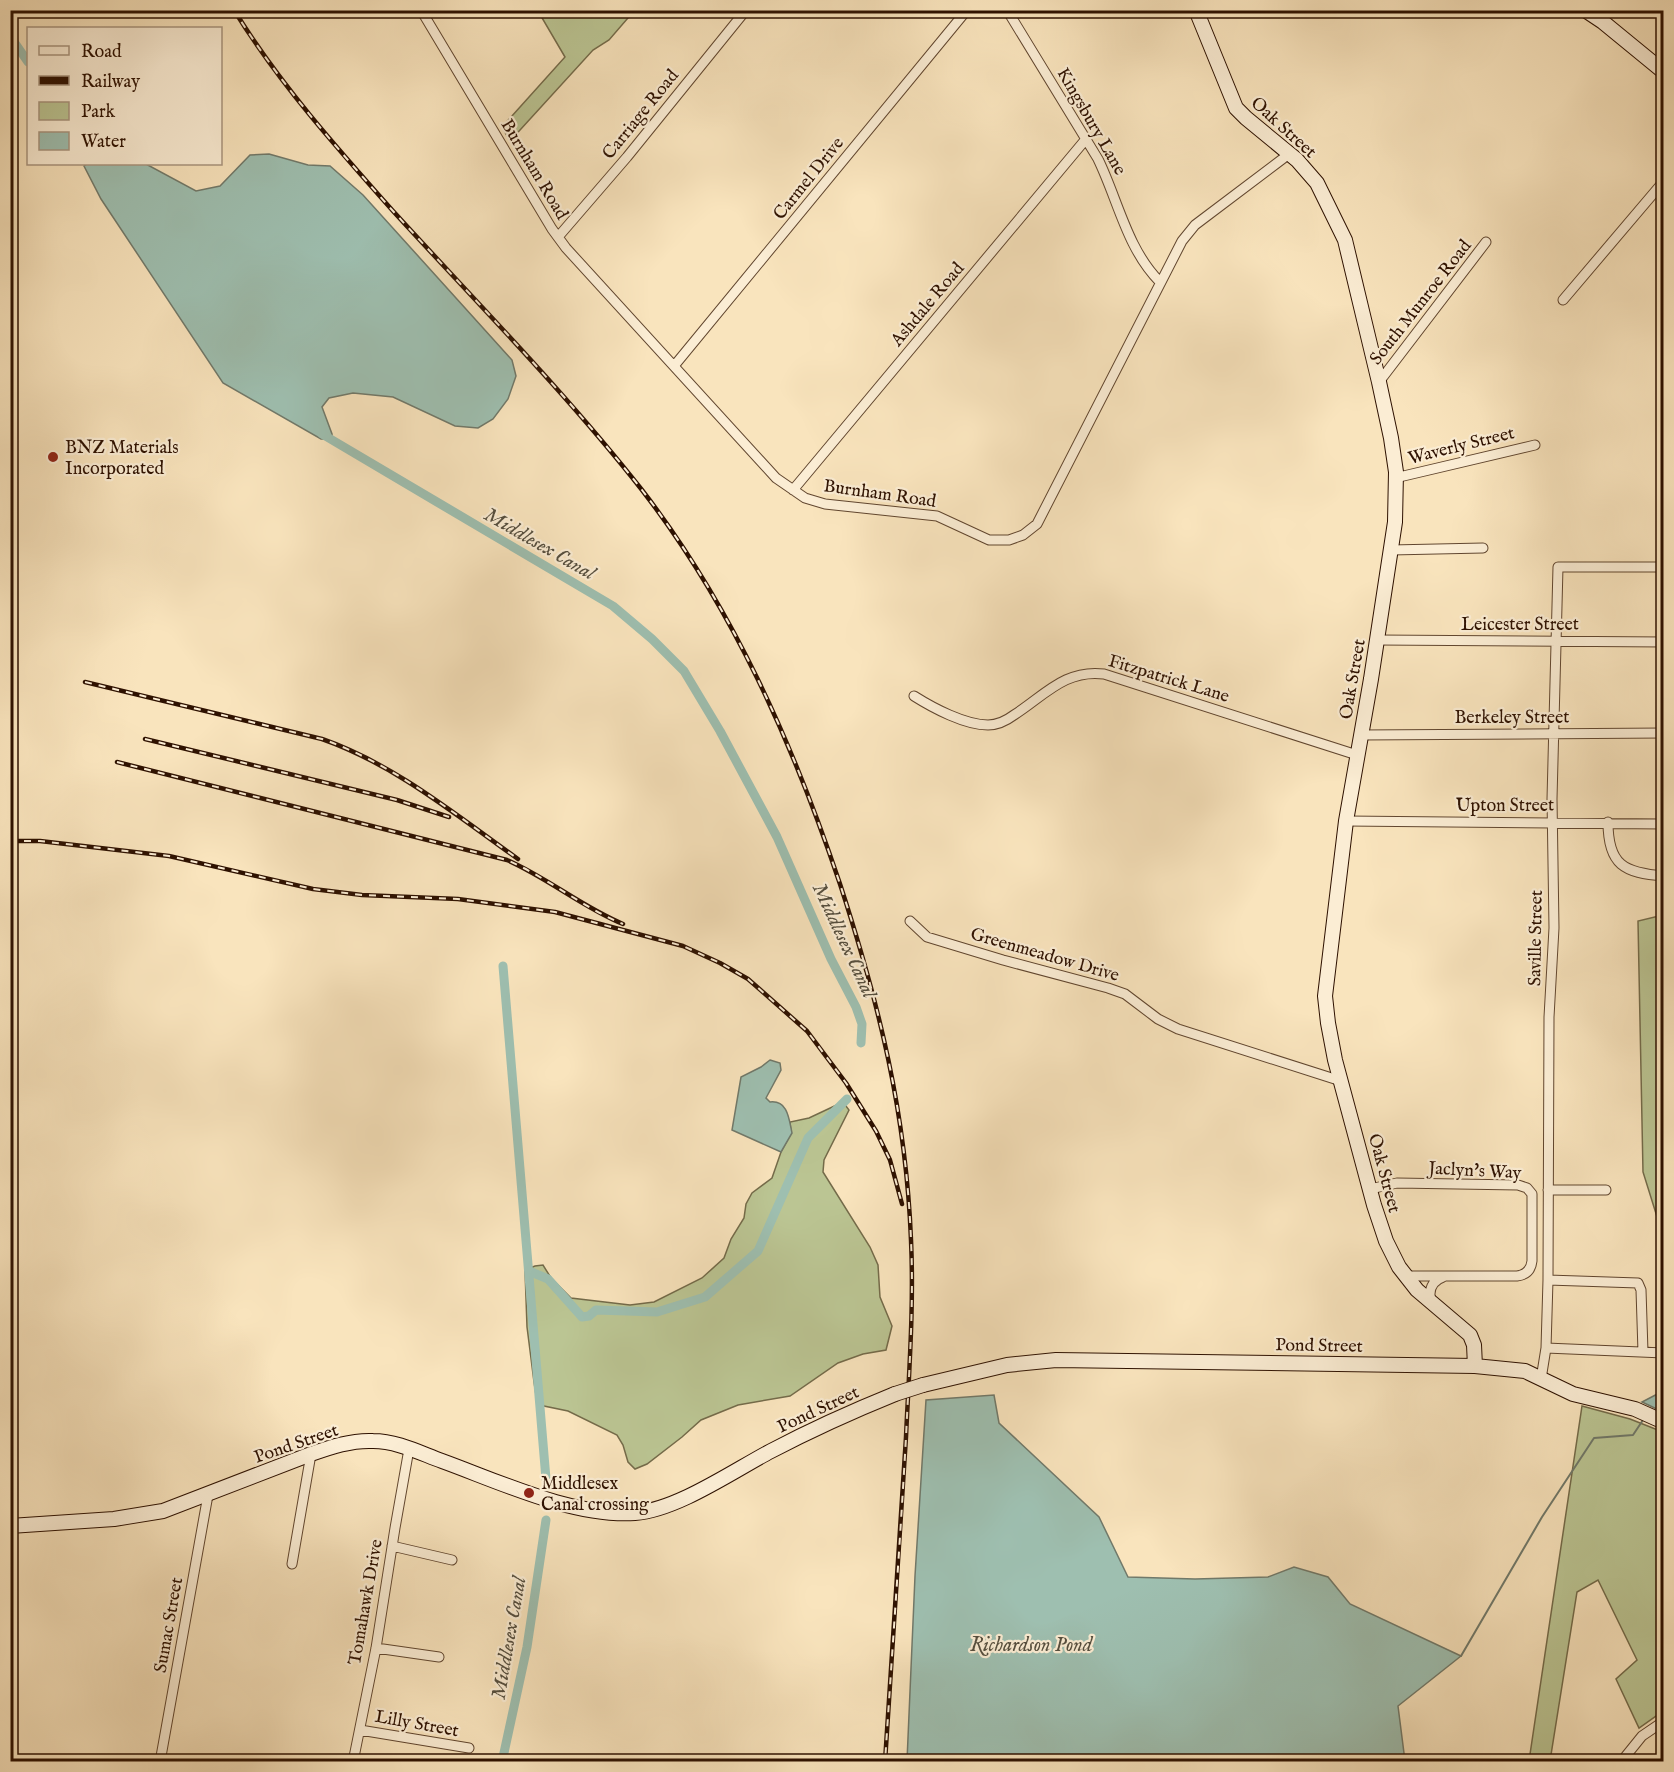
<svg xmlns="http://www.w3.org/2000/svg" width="1674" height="1772" viewBox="0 0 1674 1772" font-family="'IM FELL English',serif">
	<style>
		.green { fill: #bbc593; stroke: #746b4a; stroke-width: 1.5 }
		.water { fill: #9ebfb0; stroke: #71796a; stroke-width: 1.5 }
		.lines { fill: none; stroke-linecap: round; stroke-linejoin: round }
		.stream { stroke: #71796a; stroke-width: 2 }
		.canal { stroke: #9ebfb0; stroke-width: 9 }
		.street-casing { stroke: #61462f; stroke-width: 11 }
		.secondary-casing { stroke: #2e1100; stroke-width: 16 }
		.street { stroke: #fbedd4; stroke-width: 9 }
		.secondary { stroke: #fbedd4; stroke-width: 14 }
		.rail-casing { stroke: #2e1100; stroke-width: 4.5 }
		.rail { stroke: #fbedd4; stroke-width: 2; stroke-dasharray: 7; stroke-linecap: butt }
		.secondary-bridge-casing { stroke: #2e1100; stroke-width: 16; stroke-linecap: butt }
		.secondary-bridge { stroke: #fbedd4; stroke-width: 14 }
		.poi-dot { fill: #8f2418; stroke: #fbedd4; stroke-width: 2 }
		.labels { text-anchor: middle; stroke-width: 4.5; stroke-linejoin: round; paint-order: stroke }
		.street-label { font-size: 18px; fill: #2e1100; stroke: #fbedd4 }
		.poi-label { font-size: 18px; fill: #2e1100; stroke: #fbedd4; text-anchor: start }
		.water-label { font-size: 20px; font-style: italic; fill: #554e3e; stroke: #fbedd4 }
	</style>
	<rect width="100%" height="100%" fill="#f9e4bd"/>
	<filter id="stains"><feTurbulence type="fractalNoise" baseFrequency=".00333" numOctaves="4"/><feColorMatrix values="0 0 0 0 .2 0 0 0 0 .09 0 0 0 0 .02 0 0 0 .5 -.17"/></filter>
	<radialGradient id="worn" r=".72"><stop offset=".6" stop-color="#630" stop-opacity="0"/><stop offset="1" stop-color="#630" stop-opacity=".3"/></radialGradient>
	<path class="green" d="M 538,11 L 634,11 L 609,40 L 593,50 L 510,141 L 502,127 L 565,57 Z
		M 1663,915 L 1664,915 L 1663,1236 L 1643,1172 L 1638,921 Z
		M 843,1102 L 849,1110 L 824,1160 L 823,1172 L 870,1247 L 878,1265 L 880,1297 L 892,1326 L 886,1350 L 863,1354 L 838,1363 L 790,1396 L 738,1405 L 701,1420 L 682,1437 L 647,1464 L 635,1469 L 628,1462 L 623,1445 L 617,1435 L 568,1411 L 544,1406 L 536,1395 L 534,1382 L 527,1327 L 525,1270 L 535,1266 L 543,1265 L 551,1278 L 571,1298 L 630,1305 L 654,1302 L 702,1278 L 724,1258 L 731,1239 L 744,1218 L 746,1204 L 752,1193 L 772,1178 L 781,1152 L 791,1133 L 790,1122 L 809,1118 Z
		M 1582,1406 L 1630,1419 L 1663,1432 L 1663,1711 L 1639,1728 L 1616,1679 L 1637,1660 L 1598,1580 L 1577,1592 L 1550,1761 L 1529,1761 Z"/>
	<path class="water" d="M 269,154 L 308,165 L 330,166 L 363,195 L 512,360 L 516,376 L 508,399 L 493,419 L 478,428 L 455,426 L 393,397 L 353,393 L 329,398 L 322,407 L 332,434 L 332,439 L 321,439 L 223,383 L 101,199 L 84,166 L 87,164 L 146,164 L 196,191 L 220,186 L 250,155 Z
		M 770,1060 L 780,1063 L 781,1070 L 766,1098 L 770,1102 C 788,1100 789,1119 792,1133 L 781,1152 L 732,1130 L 741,1077 L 761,1067 Z
		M 1663,1391 L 1663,1412 L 1642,1402 Z
		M 994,1395 L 999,1423 L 1099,1517 L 1128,1577 L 1195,1579 L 1268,1577 L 1294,1567 L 1328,1577 L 1350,1604 L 1461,1656 L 1398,1706 L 1405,1761 L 907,1761 L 915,1576 L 926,1400 Z"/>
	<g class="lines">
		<path class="stream" d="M 1461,1656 L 1542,1517 L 1594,1438 L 1633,1435 L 1643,1420"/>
		<path class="canal" d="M 10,36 L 28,62
			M 322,434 L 613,606 L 652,639 L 684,671 L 720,731 L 777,837 L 831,959 L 856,1007 L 862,1024 L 861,1043
			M 503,966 L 546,1479
			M 529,1271 L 548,1279 L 582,1317 L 589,1316 L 596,1310 L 657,1312 L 705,1297 L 758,1251 L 808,1138 L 847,1099
			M 502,1762 L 527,1647 L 546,1520"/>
		<defs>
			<path id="street" d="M 421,10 L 552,229 L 566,248 L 776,478 L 805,498 L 825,504 L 937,516 L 989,540 L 1009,540 L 1023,535 L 1037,524 L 1182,241 L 1195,225 L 1289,154
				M 1007,10 L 1098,159 C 1118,200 1127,249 1160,282
				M 558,237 L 627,157 L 746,10
				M 1563,300 L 1664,181
				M 674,366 L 967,10
				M 1379,382 L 1486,242
				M 1395,478 L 1535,445
				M 793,490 L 1086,139
				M 1391,550 L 1483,548
				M 1377,640 L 1664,642
				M 914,696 C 933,708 965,725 988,725 C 998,725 1006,721 1014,715 C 1044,696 1065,669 1104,674 L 1357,755
				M 1360,735 L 1664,733
				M 1346,821 L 1664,824
				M 1608,822 C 1608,865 1624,873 1664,876
				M 910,921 L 927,937 L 1003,960 L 1108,988 L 1125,994 L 1158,1019 L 1178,1029 L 1341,1081
				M 1370,1189 L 1397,1183 L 1518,1185 L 1527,1188 L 1532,1194 L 1532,1261 C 1531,1270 1526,1275 1517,1276 L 1405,1276
				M 1548,1190 L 1606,1190
				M 1548,1280 L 1638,1283 L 1641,1290 L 1643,1352
				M 1431,1301 C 1428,1290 1432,1281 1443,1277
				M 1546,1348 L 1664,1353
				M 1541,1379 L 1546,1348 L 1548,1280 L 1549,1017 L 1554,928 L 1552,799 L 1558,567 L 1664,567
				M 392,1546 L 452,1560
				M 292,1564 L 311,1454
				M 376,1648 L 439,1657
				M 360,1730 L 469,1748
				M 160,1762 L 208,1495
				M 353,1762 L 376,1648 L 395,1528 L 409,1449
				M 1621,1762 L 1642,1736 L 1664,1721"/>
			<path id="secondary" d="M 1196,10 L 1236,108 L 1246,118 L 1297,160 L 1317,183 L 1345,240 L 1379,382 L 1391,438 L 1396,472 L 1395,522 L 1371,679 L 1346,821 L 1325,996 L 1328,1023 L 1335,1060 L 1374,1205 L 1386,1241 L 1399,1267 L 1417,1290 L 1470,1335 L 1474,1345 L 1475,1366
				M 1585,10 L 1603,22 L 1664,72
				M 923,1385 L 1007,1365 L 1056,1360 L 1475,1366 L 1525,1371 L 1573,1394 L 1635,1409 L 1664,1422
				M 10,1526 L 114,1519 L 163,1511 L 311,1454 C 331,1447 351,1440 373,1441 C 397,1441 420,1453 442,1461 C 500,1482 573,1517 635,1513 C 677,1510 733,1471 771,1451 C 811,1430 853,1411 895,1394"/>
		</defs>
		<use href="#street" class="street-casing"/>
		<use href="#secondary" class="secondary-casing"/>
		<use href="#street" class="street"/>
		<use href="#secondary" class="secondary"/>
		<defs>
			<path id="rail" d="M 234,10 C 279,83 336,147 393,211 C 477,303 565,392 642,490 C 733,608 793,744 840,884 C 879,1004 906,1113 911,1240 C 914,1306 909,1371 906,1437 C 900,1545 892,1653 885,1762
				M 85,682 L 322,739 C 394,764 456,815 518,859
				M 145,739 L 397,800 L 449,817
				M 117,762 L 507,860 C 548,878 582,907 623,924
				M 10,841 L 40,841 L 169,856 L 313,889 L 362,895 L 458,899 L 555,912 L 683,946 L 720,963 L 748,979 L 807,1031 L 846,1083 L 876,1131 L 890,1160 L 902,1204"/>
		</defs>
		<use href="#rail" class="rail-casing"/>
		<use href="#rail" class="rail"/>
		<defs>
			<path id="secondary-bridge" d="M 895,1394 L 923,1385"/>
		</defs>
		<use href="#secondary-bridge" class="secondary-bridge-casing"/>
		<use href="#secondary-bridge" class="secondary-bridge"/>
	</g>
	<g class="poi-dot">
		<circle cx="53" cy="457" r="6"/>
		<circle cx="529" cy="1493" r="6"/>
	</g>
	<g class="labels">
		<g class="street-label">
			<text transform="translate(640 114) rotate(-51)" y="6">Carriage Road</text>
			<text transform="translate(1092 121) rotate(60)" y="6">Kingsbury Lane</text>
			<text transform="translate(1284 127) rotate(42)" y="6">Oak Street</text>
			<text transform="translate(535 169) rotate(59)" y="6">Burnham Road</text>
			<text transform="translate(808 178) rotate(-51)" y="6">Carmel Drive</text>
			<text transform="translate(1420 302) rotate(-52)" y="6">South Munroe Road</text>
			<text transform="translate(927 304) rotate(-50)" y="6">Ashdale Road</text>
			<text transform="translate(1461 445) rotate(-14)" y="6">Waverly Street</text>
			<text transform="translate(880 493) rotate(8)" y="6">Burnham Road</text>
			<text x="1520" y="630">Leicester Street</text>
			<text transform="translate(1169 678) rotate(17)" y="6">Fitzpatrick Lane</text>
			<text transform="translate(1352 679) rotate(-80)" y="6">Oak Street</text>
			<text x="1512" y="723">Berkeley Street</text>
			<text x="1505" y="811">Upton Street</text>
			<text transform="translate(1535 938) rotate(-89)" y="6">Saville Street</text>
			<text transform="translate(1045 954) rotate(16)" y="6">Greenmeadow Drive</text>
			<text transform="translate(1475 1170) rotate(3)" y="6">Jaclyn's Way</text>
			<text transform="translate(1385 1173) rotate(75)" y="6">Oak Street</text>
			<text transform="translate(1319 1345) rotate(1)" y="6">Pond Street</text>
			<text transform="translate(818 1409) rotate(-25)" y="6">Pond Street</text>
			<text transform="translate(296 1443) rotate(-19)" y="6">Pond Street</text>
			<text transform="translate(365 1602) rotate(-80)" y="6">Tomahawk Drive</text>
			<text transform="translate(168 1625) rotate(-80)" y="6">Sumac Street</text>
			<text transform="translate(417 1723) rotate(10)" y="6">Lilly Street</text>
		</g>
		<g class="poi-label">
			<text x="65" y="453">BNZ Materials<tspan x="65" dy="21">Incorporated</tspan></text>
			<text x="541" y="1489">Middlesex<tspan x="541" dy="21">Canal crossing</tspan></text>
		</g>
		<g class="water-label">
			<text transform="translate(540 543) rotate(30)" y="7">Middlesex Canal</text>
			<text transform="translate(845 940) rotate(65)" y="7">Middlesex Canal</text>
			<text transform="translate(508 1638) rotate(-80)" y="7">Middlesex Canal</text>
			<text x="1031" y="1651">Richardson Pond</text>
		</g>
	</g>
	<rect width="1674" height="1772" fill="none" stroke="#f9e4bd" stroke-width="36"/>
	<rect x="12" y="12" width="1650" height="1748" fill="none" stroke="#2e1100" stroke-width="3"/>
	<rect x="18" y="18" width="1638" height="1736" fill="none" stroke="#2e1100" stroke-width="1.5"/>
	<rect x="27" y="27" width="195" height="138" fill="#fbedd4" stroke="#a9957f" stroke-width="1.5"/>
	<rect x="39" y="46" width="30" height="9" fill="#fbedd4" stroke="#a9957f" stroke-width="1.5"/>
	<text x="81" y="57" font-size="18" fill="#2e1100">Road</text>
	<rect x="39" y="76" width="30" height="9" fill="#2e1100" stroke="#a9957f" stroke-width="1.5"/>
	<text x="81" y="87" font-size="18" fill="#2e1100">Railway</text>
	<rect x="39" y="102" width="30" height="18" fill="#bbc593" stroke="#a9957f" stroke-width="1.5"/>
	<text x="81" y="117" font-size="18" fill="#2e1100">Park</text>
	<rect x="39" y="132" width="30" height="18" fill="#9ebfb0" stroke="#a9957f" stroke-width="1.5"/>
	<text x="81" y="147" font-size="18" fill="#2e1100">Water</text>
	<rect width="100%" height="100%" filter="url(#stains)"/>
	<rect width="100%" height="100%" fill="url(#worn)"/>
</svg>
